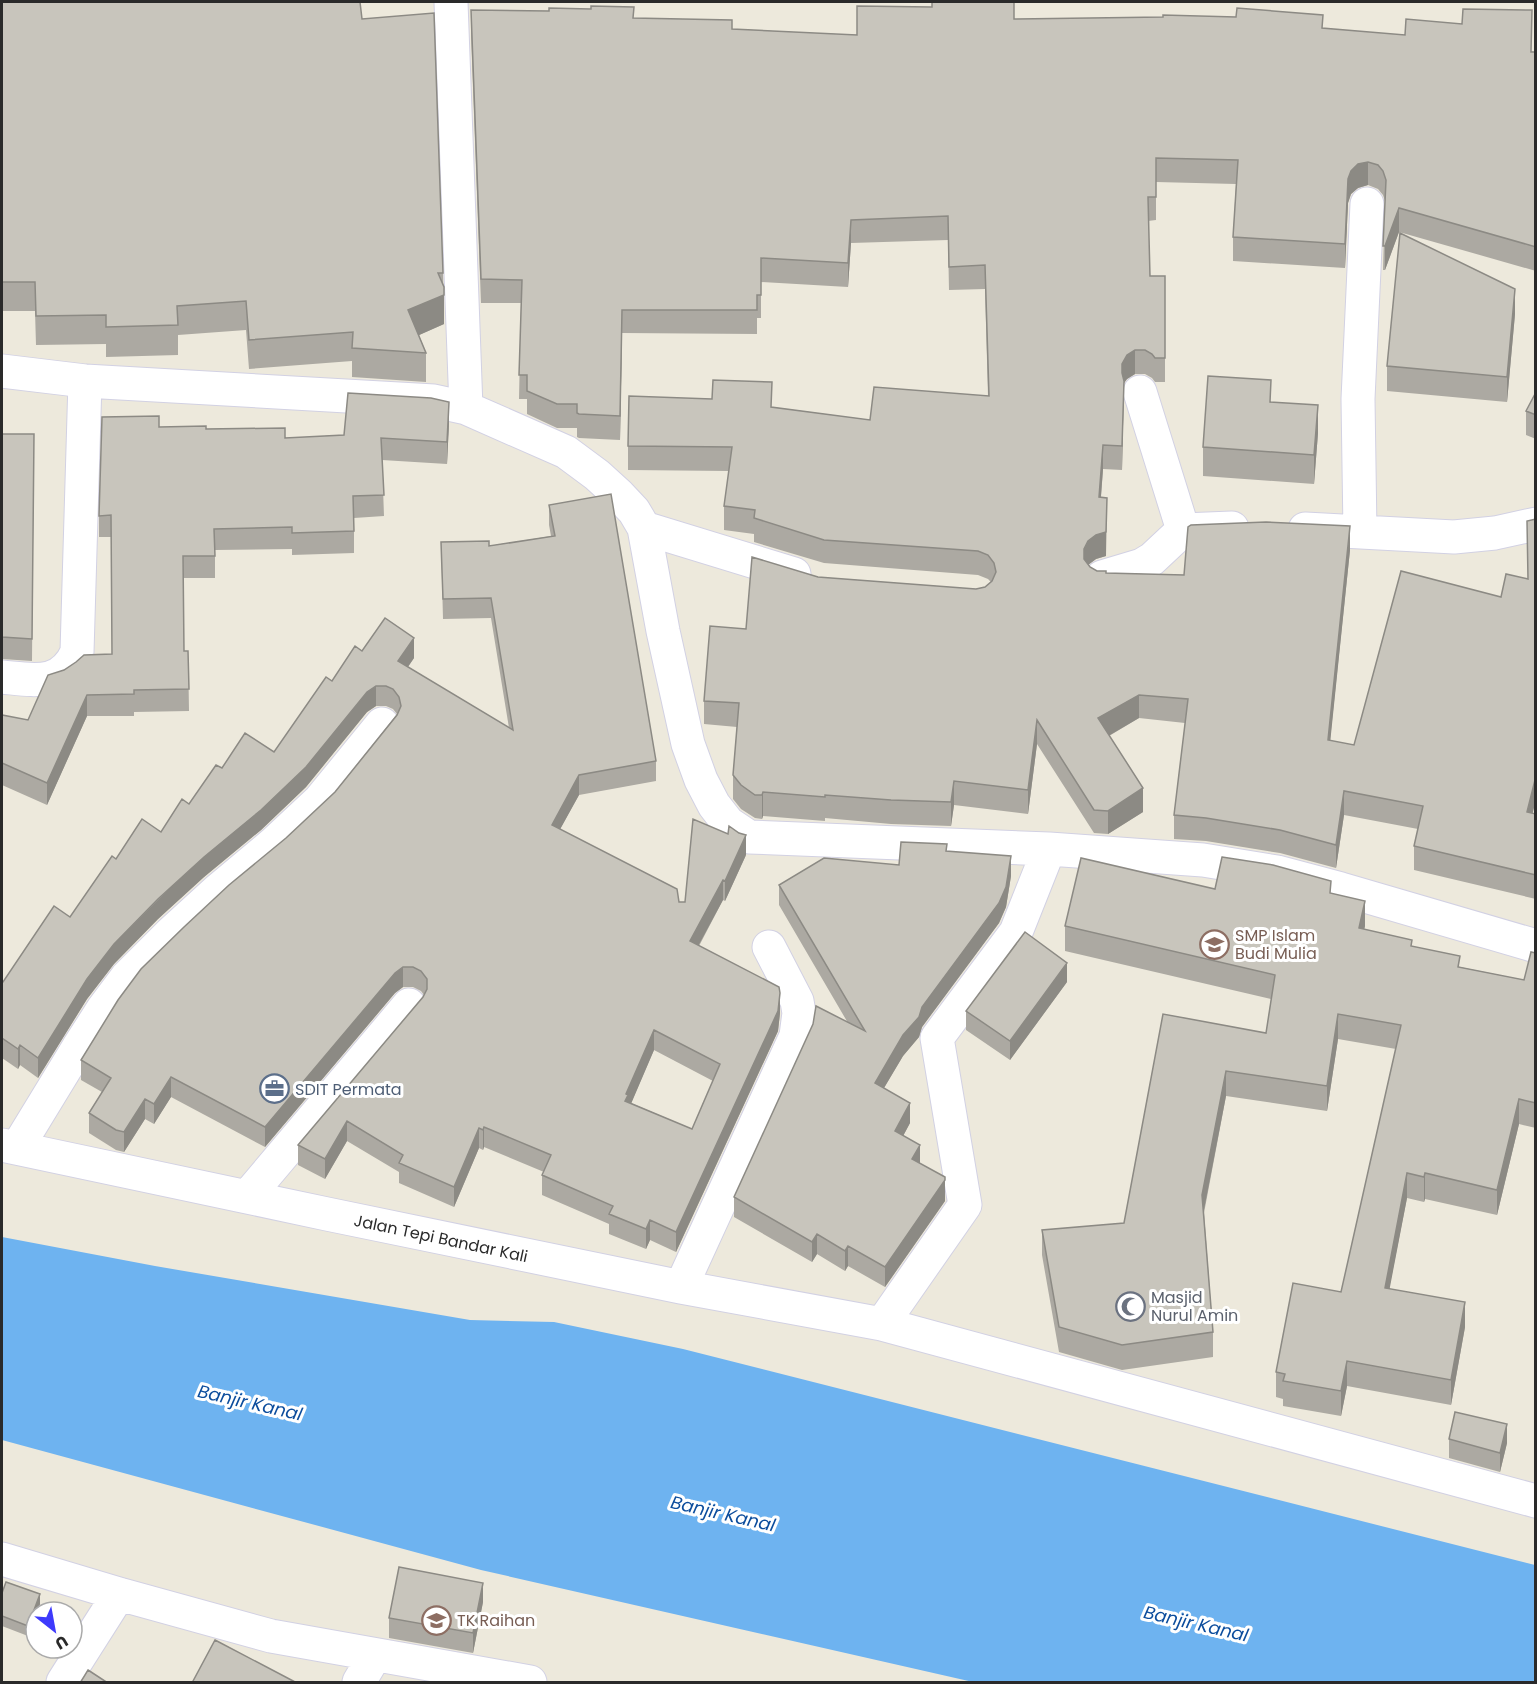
<svg xmlns="http://www.w3.org/2000/svg" width="1537" height="1684" viewBox="0 0 1537 1684" font-family="Poppins,sans-serif">
	<style>
		.water { fill: #6eb3f0 }
		.lines { fill: none; stroke-linecap: round; stroke-linejoin: round }
		.minor-casing { stroke: #d2d1e3; stroke-width: 35 }
		.minor { stroke: #fff; stroke-width: 33 }
		.wall { fill: #aca9a2; fill-rule: evenodd }
		.shaded-wall { fill: #8c8a84 }
		.building { fill: #c8c5bc; stroke: #8c8a84; stroke-width: 1.5; fill-rule: evenodd }
		.labels { text-anchor: middle; stroke-width: 6; stroke-linejoin: round; paint-order: stroke }
		.education-label { font-size: 16px; fill: #785e54; stroke: #fff; text-anchor: start }
		.service-label { font-size: 16px; fill: #4e5e75; stroke: #fff; text-anchor: start }
		.street-label { font-size: 16px; fill: #2a2a2a; stroke: #fff }
		.worship-label { font-size: 16px; fill: #5b616d; stroke: #fff; text-anchor: start }
		.water-label { font-size: 18px; font-style: italic; fill: #0c4d9d; stroke: #fff }
	</style>
	<rect width="100%" height="100%" fill="#ede9dc"/>
	<path class="water" d="M 2,1237 L 155,1266 L 470,1320 L 554,1322 L 683,1349 L 1535,1565 L 1535,1682 L 973,1682 L 481,1570 L 2,1440 Z"/>
	<g class="lines">
		<defs>
			<path id="minor" d="M 451,2 L 466,408
				M 2,371 L 85,381 L 434,401 L 466,408 L 566,452 L 597,475 L 619,495 L 634,511 L 644,528 L 663,631 L 688,744 L 701,780 L 714,805 L 728,823 L 749,837 L 1049,849 L 1203,860 L 1277,872 L 1341,889 L 1536,946
				M 1140,392 L 1183,530
				M 644,528 L 794,574
				M 1305,529 L 1454,537 L 1495,533 L 1536,524
				M 1360,532 L 1358,399 L 1367,204
				M 1102,577 L 1142,565 L 1152,559 L 1183,530 L 1232,528
				M 2,677 C 34,680 61,687 77,652 L 85,381
				M 2,1145 L 327,1214 L 681,1287 L 882,1324 L 1536,1501
				M 17,1148 L 78,1048 L 103,1009 L 127,977 L 171,933 L 217,891 L 273,844 L 320,800 L 382,724
				M 247,1197 L 409,1005
				M 681,1287 L 796,1036 L 799,1013 L 797,1001 L 769,947
				M 882,1324 L 965,1205 L 937,1038 L 1016,932 L 1049,849
				M 2,1559 L 119,1594 L 271,1636 L 530,1682
				M 63,1682 L 119,1594
				M 359,1682 L 375,1655"/>
		</defs>
		<use href="#minor" class="minor-casing"/>
		<use href="#minor" class="minor"/>
	</g>
	<path class="wall" d="M 2,2 L 362,19 L 443,273 L 444,324 L 419,335 L 426,353 L 426,382 L 352,377 L 352,361 L 249,369 L 246,330 L 178,335 L 178,355 L 106,357 L 106,344 L 36,345 L 35,311 L 2,311 Z
		M 471,10 L 634,18 L 732,29 L 857,35 L 1014,19 L 1323,28 L 1536,52 L 1536,271 L 1399,232 L 1385,270 L 1383,270 L 1385,201 L 1383,195 L 1378,189 L 1368,185 L 1358,188 L 1351,194 L 1348,203 L 1345,268 L 1233,261 L 1233,237 L 1236,184 L 1156,182 L 1156,220 L 1148,221 L 1150,276 L 1165,276 L 1165,382 L 1155,382 L 1152,378 L 1145,374 L 1135,374 L 1127,379 L 1124,383 L 1122,470 L 1103,469 L 1101,497 L 1106,556 L 1096,559 L 1088,565 L 1090,567 L 1097,571 L 1106,573 L 1184,575 L 1350,550 L 1330,740 L 1536,814 L 1536,899 L 1414,870 L 1414,846 L 1418,829 L 1344,815 L 1336,868 L 1280,853 L 1206,841 L 1174,839 L 1174,815 L 1185,723 L 1139,718 L 1109,736 L 1143,812 L 1108,834 L 1094,833 L 1037,744 L 1028,814 L 954,805 L 951,826 L 891,824 L 825,818 L 825,821 L 763,816 L 762,819 L 755,818 L 741,809 L 733,799 L 733,775 L 737,727 L 704,724 L 704,701 L 746,629 L 818,577 L 976,589 L 985,587 L 991,582 L 988,579 L 978,575 L 824,563 L 754,542 L 754,534 L 724,530 L 724,506 L 729,471 L 628,470 L 628,446 L 772,407 L 870,420 L 988,396 L 985,289 L 949,290 L 948,240 L 851,243 L 848,287 L 761,282 L 761,318 L 757,318 L 757,334 L 622,333 L 620,440 L 579,438 L 577,437 L 577,428 L 557,428 L 527,414 L 527,399 L 519,399 L 521,303 L 481,303 L 471,34 Z
		M 1515,314 L 1507,402 L 1387,391 L 1387,366 Z
		M 1536,392 L 1536,439 L 1526,435 L 1526,411 Z
		M 1271,402 L 1318,433 L 1314,484 L 1203,476 L 1203,447 Z
		M 449,423 L 447,464 L 382,460 L 384,516 L 354,518 L 354,553 L 292,555 L 292,549 L 215,550 L 215,578 L 183,578 L 184,651 L 188,651 L 189,711 L 134,712 L 134,716 L 87,716 L 47,805 L 2,785 L 2,715 L 28,720 L 112,654 L 111,537 L 99,537 L 99,516 L 159,427 L 206,429 L 285,438 L 344,435 Z
		M 2,434 L 34,434 L 32,661 L 2,659 Z
		M 549,505 L 656,761 L 656,781 L 579,795 L 560,829 L 679,902 L 685,902 L 746,855 L 725,901 L 723,900 L 699,946 L 780,1013 L 778,1031 L 676,1252 L 650,1240 L 646,1249 L 609,1234 L 609,1224 L 542,1195 L 542,1175 L 544,1172 L 484,1147 L 483,1150 L 479,1148 L 454,1207 L 399,1183 L 399,1172 L 347,1141 L 325,1179 L 298,1165 L 298,1145 L 423,997 L 424,995 L 421,991 L 413,987 L 403,987 L 395,993 L 265,1147 L 171,1097 L 154,1124 L 145,1119 L 124,1152 L 116,1150 L 89,1133 L 89,1113 L 102,1092 L 81,1080 L 81,1060 L 286,838 L 335,792 L 397,714 L 393,709 L 386,706 L 376,706 L 367,712 L 306,787 L 261,830 L 204,877 L 158,919 L 114,964 L 87,999 L 38,1078 L 20,1065 L 18,1069 L 2,1058 L 2,982 L 3,982 L 70,917 L 116,859 L 161,832 L 189,804 L 222,768 L 274,752 L 332,681 L 362,651 L 414,658 L 408,667 L 509,728 L 491,618 L 443,619 L 441,542 L 489,546 L 551,536 L 549,525 ZM 654,1050 L 713,1081 L 692,1129 L 631,1103 Z
		M 947,851 L 1011,876 L 1006,907 L 999,923 L 922,1027 L 919,1037 L 903,1056 L 884,1088 L 910,1123 L 903,1136 L 920,1163 L 945,1201 L 885,1287 L 848,1266 L 845,1271 L 817,1254 L 812,1262 L 734,1217 L 734,1197 L 848,1023 L 779,905 L 779,885 L 899,865 Z
		M 1215,889 L 1331,893 L 1365,926 L 1364,929 L 1412,947 L 1460,967 L 1524,980 L 1536,953 L 1536,1128 L 1519,1124 L 1497,1215 L 1425,1199 L 1424,1202 L 1407,1198 L 1389,1289 L 1465,1327 L 1451,1405 L 1347,1386 L 1341,1416 L 1283,1406 L 1283,1399 L 1276,1397 L 1276,1372 L 1341,1292 L 1396,1049 L 1338,1039 L 1327,1111 L 1226,1096 L 1204,1213 L 1213,1332 L 1213,1357 L 1122,1370 L 1059,1352 L 1042,1255 L 1042,1230 L 1124,1223 L 1163,1014 L 1266,1033 L 1271,999 L 1065,951 L 1065,926 Z
		M 1067,982 L 1010,1060 L 966,1030 L 966,1011 Z
		M 1449,1439 L 1507,1443 L 1500,1472 L 1449,1458 Z
		M 2,1593 L 40,1604 L 28,1636 L 2,1626 Z
		M 483,1602 L 473,1653 L 389,1638 L 389,1618 Z"/>
	<path class="shaded-wall" d="M 1368,162 L 1368,185 L 1358,188 L 1351,194 L 1348,203 L 1345,268 L 1345,244 L 1348,179 L 1351,171 L 1358,164 Z
		M 1399,208 L 1399,232 L 1385,270 L 1385,246 Z
		M 851,220 L 851,243 L 848,287 L 848,263 Z
		M 1515,289 L 1515,314 L 1507,402 L 1507,377 Z
		M 444,295 L 444,324 L 408,340 L 408,310 Z
		M 622,310 L 622,333 L 620,440 L 620,416 Z
		M 1135,350 L 1135,374 L 1127,379 L 1124,383 L 1122,470 L 1122,364 L 1127,355 Z
		M 449,402 L 449,423 L 447,464 L 447,442 Z
		M 1318,405 L 1318,433 L 1314,484 L 1314,455 Z
		M 1103,445 L 1103,469 L 1099,521 L 1099,497 Z
		M 1107,498 L 1106,556 L 1096,559 L 1088,565 L 1084,573 L 1084,549 Z
		M 1350,526 L 1350,550 L 1328,763 L 1328,740 Z
		M 414,638 L 414,658 L 398,681 L 398,661 Z
		M 376,686 L 376,706 L 367,712 L 306,787 L 261,830 L 204,877 L 158,919 L 114,964 L 87,999 L 38,1078 L 38,1058 L 87,979 L 114,944 L 367,692 Z
		M 87,695 L 87,716 L 47,805 L 47,783 Z
		M 1139,695 L 1139,718 L 1098,742 L 1098,718 Z
		M 1037,720 L 1037,744 L 1028,814 L 1028,790 Z
		M 579,775 L 579,795 L 552,844 L 552,825 Z
		M 1536,776 L 1536,800 L 1527,836 L 1527,812 Z
		M 954,781 L 954,805 L 951,826 L 951,802 Z
		M 1143,788 L 1143,812 L 1108,834 L 1108,811 Z
		M 1344,791 L 1344,815 L 1336,868 L 1336,845 Z
		M 763,792 L 763,816 L 762,819 L 762,795 Z
		M 746,835 L 746,855 L 725,901 L 725,881 Z
		M 1011,856 L 1011,876 L 1006,907 L 999,923 L 922,1027 L 919,1037 L 903,1056 L 875,1103 L 875,1083 L 903,1035 L 922,1007 Z
		M 723,880 L 723,900 L 690,961 L 690,941 Z
		M 1365,901 L 1365,926 L 1359,953 L 1359,928 Z
		M 1067,963 L 1067,982 L 1010,1060 L 1010,1041 Z
		M 403,967 L 403,987 L 395,993 L 265,1147 L 265,1127 L 395,973 Z
		M 780,993 L 780,1013 L 778,1031 L 676,1252 L 676,1232 Z
		M 1338,1014 L 1338,1039 L 1327,1111 L 1327,1086 Z
		M 654,1030 L 654,1050 L 628,1111 L 625,1101 L 626,1094 Z
		M 20,1045 L 20,1065 L 18,1069 L 18,1049 Z
		M 1226,1071 L 1226,1096 L 1202,1220 L 1202,1195 Z
		M 171,1077 L 171,1097 L 154,1124 L 154,1104 Z
		M 145,1099 L 145,1119 L 124,1152 L 124,1132 Z
		M 1519,1099 L 1519,1124 L 1497,1215 L 1497,1190 Z
		M 910,1103 L 910,1123 L 895,1151 L 895,1131 Z
		M 347,1121 L 347,1141 L 325,1179 L 325,1159 Z
		M 484,1127 L 484,1147 L 483,1150 L 483,1130 Z
		M 479,1128 L 479,1148 L 454,1207 L 454,1187 Z
		M 920,1145 L 920,1165 L 912,1159 Z
		M 1407,1173 L 1407,1198 L 1385,1313 L 1385,1288 Z
		M 1425,1173 L 1425,1199 L 1424,1202 L 1424,1177 Z
		M 945,1180 L 945,1201 L 885,1287 L 885,1267 Z
		M 650,1220 L 650,1240 L 646,1249 L 646,1229 Z
		M 817,1234 L 817,1254 L 812,1262 L 812,1242 Z
		M 848,1246 L 848,1266 L 845,1271 L 845,1251 Z
		M 1465,1302 L 1465,1327 L 1451,1405 L 1451,1380 Z
		M 1347,1361 L 1347,1386 L 1341,1416 L 1341,1391 Z
		M 1507,1424 L 1507,1443 L 1500,1472 L 1500,1453 Z
		M 483,1583 L 483,1602 L 473,1653 L 473,1633 Z
		M 40,1594 L 40,1604 L 37,1612 L 36,1612 L 28,1636 L 28,1626 Z"/>
	<path class="building" d="M 2,2 L 360,2 L 362,19 L 434,13 L 443,273 L 438,273 L 444,287 L 444,295 L 408,310 L 426,353 L 352,348 L 353,332 L 249,340 L 246,301 L 177,306 L 178,325 L 106,327 L 106,315 L 36,316 L 35,282 L 2,282 Z
		M 932,2 L 1014,2 L 1014,19 L 1163,17 L 1163,15 L 1236,17 L 1237,8 L 1323,15 L 1322,28 L 1405,35 L 1406,19 L 1462,24 L 1463,9 L 1532,10 L 1531,52 L 1536,52 L 1536,247 L 1399,208 L 1385,246 L 1383,246 L 1386,180 L 1383,171 L 1378,165 L 1368,162 L 1358,164 L 1351,171 L 1348,179 L 1345,244 L 1233,237 L 1238,160 L 1156,158 L 1156,197 L 1148,197 L 1150,276 L 1165,276 L 1165,358 L 1155,358 L 1152,354 L 1145,350 L 1135,350 L 1127,355 L 1122,364 L 1122,373 L 1124,381 L 1122,446 L 1103,445 L 1099,497 L 1107,498 L 1106,532 L 1096,535 L 1088,541 L 1084,549 L 1084,559 L 1090,567 L 1097,571 L 1106,571 L 1106,573 L 1184,575 L 1188,527 L 1191,525 L 1266,522 L 1350,526 L 1328,740 L 1354,745 L 1401,571 L 1501,597 L 1506,574 L 1528,579 L 1527,521 L 1536,519 L 1536,776 L 1527,812 L 1536,814 L 1536,875 L 1414,846 L 1423,806 L 1344,791 L 1336,845 L 1280,830 L 1206,818 L 1174,815 L 1188,699 L 1139,695 L 1098,718 L 1143,788 L 1108,811 L 1094,810 L 1037,720 L 1028,790 L 954,781 L 951,802 L 891,800 L 825,795 L 825,797 L 763,792 L 762,795 L 755,795 L 741,785 L 733,775 L 739,703 L 704,701 L 710,626 L 746,629 L 752,557 L 818,577 L 976,589 L 985,587 L 992,581 L 996,572 L 994,563 L 988,555 L 978,551 L 824,540 L 754,518 L 755,510 L 724,506 L 732,447 L 628,446 L 629,396 L 712,399 L 713,380 L 772,382 L 771,407 L 870,420 L 874,387 L 989,396 L 985,265 L 949,267 L 948,216 L 851,220 L 848,263 L 761,258 L 761,295 L 757,295 L 757,310 L 622,310 L 620,416 L 579,414 L 577,413 L 577,404 L 557,404 L 527,391 L 527,375 L 519,375 L 522,280 L 481,279 L 471,10 L 549,11 L 549,8 L 591,9 L 591,6 L 634,7 L 633,18 L 732,20 L 732,29 L 857,35 L 857,6 L 932,7 Z
		M 1400,233 L 1515,289 L 1507,377 L 1387,366 Z
		M 1208,376 L 1271,380 L 1270,402 L 1318,405 L 1314,455 L 1203,447 Z
		M 1536,392 L 1536,415 L 1526,411 Z
		M 348,393 L 431,398 L 449,402 L 447,442 L 381,438 L 384,495 L 353,496 L 354,531 L 292,533 L 292,527 L 214,529 L 215,556 L 183,556 L 184,651 L 188,651 L 189,689 L 134,690 L 134,694 L 87,695 L 47,783 L 2,763 L 2,715 L 28,720 L 48,675 L 64,670 L 76,662 L 84,655 L 112,654 L 111,515 L 99,516 L 102,417 L 159,416 L 159,427 L 206,426 L 206,429 L 285,428 L 285,438 L 344,435 Z
		M 2,434 L 34,434 L 32,639 L 2,637 Z
		M 611,494 L 656,761 L 579,775 L 552,825 L 677,889 L 679,902 L 685,902 L 693,819 L 728,834 L 729,826 L 739,833 L 746,835 L 725,881 L 723,880 L 690,941 L 779,987 L 780,993 L 778,1011 L 676,1232 L 650,1220 L 646,1229 L 609,1214 L 613,1206 L 542,1175 L 551,1155 L 484,1127 L 483,1130 L 479,1128 L 454,1187 L 399,1163 L 403,1155 L 347,1121 L 325,1159 L 298,1145 L 423,997 L 427,989 L 427,979 L 421,971 L 413,967 L 403,967 L 395,973 L 265,1127 L 171,1077 L 154,1104 L 145,1099 L 124,1132 L 116,1130 L 89,1113 L 111,1078 L 81,1060 L 118,1000 L 141,969 L 184,927 L 229,885 L 286,838 L 335,792 L 397,715 L 401,706 L 399,697 L 393,689 L 386,686 L 376,686 L 367,692 L 306,767 L 261,810 L 204,857 L 158,899 L 114,944 L 87,979 L 38,1058 L 20,1045 L 18,1049 L 2,1038 L 2,982 L 3,982 L 54,906 L 70,917 L 112,856 L 116,859 L 142,819 L 161,832 L 182,799 L 189,804 L 216,765 L 222,768 L 245,733 L 274,752 L 326,677 L 332,681 L 355,646 L 362,651 L 385,618 L 414,638 L 398,661 L 513,730 L 491,598 L 443,599 L 441,542 L 489,541 L 489,546 L 555,536 L 549,505 ZM 654,1030 L 720,1064 L 692,1129 L 625,1101 L 628,1095 L 626,1094 Z
		M 901,842 L 947,844 L 946,851 L 1011,856 L 1006,887 L 999,903 L 922,1007 L 919,1017 L 903,1035 L 875,1083 L 910,1103 L 895,1131 L 920,1145 L 912,1159 L 945,1177 L 945,1180 L 885,1267 L 848,1246 L 845,1251 L 817,1234 L 812,1242 L 734,1197 L 813,1024 L 816,1006 L 865,1031 L 779,885 L 824,858 L 899,865 Z
		M 1222,857 L 1273,865 L 1331,881 L 1330,893 L 1365,901 L 1359,928 L 1412,940 L 1411,946 L 1460,956 L 1458,967 L 1524,980 L 1531,952 L 1536,953 L 1536,1103 L 1519,1099 L 1497,1190 L 1425,1173 L 1424,1177 L 1407,1173 L 1385,1288 L 1465,1302 L 1451,1380 L 1347,1361 L 1341,1391 L 1283,1381 L 1285,1374 L 1276,1372 L 1293,1283 L 1341,1292 L 1401,1025 L 1338,1014 L 1327,1086 L 1226,1071 L 1202,1195 L 1213,1332 L 1122,1345 L 1059,1327 L 1042,1230 L 1124,1223 L 1163,1014 L 1266,1033 L 1275,975 L 1065,926 L 1081,858 L 1215,889 Z
		M 1025,932 L 1067,963 L 1010,1041 L 966,1011 Z
		M 1455,1412 L 1507,1424 L 1500,1453 L 1449,1439 Z
		M 399,1567 L 483,1583 L 473,1633 L 389,1618 Z
		M 6,1582 L 40,1594 L 28,1626 L 2,1616 L 2,1593 Z
		M 215,1640 L 297,1683 L 192,1683 Z
		M 88,1670 L 108,1683 L 80,1683 Z"/>
	<defs>
		<symbol id="school-ring" viewBox="-11 -11 22 22"><circle r="9.5" fill="#fff" stroke="#8d6e63" stroke-width="1.5"/><path d="M0-5L7-2L0 1L-7-2ZM-4 1L0 2.5L4 1V4Q0 6-4 4Z" fill="#8d6e63"/></symbol>
		<symbol id="office-ring" viewBox="-11 -11 22 22"><circle r="9.5" fill="#fff" stroke="#5c6f8a" stroke-width="1.5"/><path d="M-6-3h4V-5.5h4V-3h4V5H-6ZM-1-4.5V-3h2v-1.5ZM-6 0V1H6V0Z" fill="#5c6f8a"/></symbol>
		<symbol id="mosque-ring" viewBox="-11 -11 22 22"><circle r="9.5" fill="#fff" stroke="#6b7280" stroke-width="1.5"/><path d="M3.5-4.9A6 6 0 1 0 3.5 4.9A5 5 0 1 1 3.5-4.9Z" fill="#6b7280"/></symbol>
	</defs>
	<g fill-rule="evenodd">
		<use href="#school-ring" x="1198" y="928" width="33" height="33"/>
		<use href="#office-ring" x="258" y="1072" width="33" height="33"/>
		<use href="#mosque-ring" x="1114" y="1290" width="33" height="33"/>
		<use href="#school-ring" x="420" y="1604" width="33" height="33"/>
	</g>
	<g class="labels">
		<g class="education-label">
			<text x="1235" y="941">SMP Islam<tspan x="1235" dy="18">Budi Mulia</tspan></text>
			<text x="457" y="1626">TK Raihan</text>
		</g>
		<g class="service-label">
			<text x="295" y="1095">SDIT Permata</text>
		</g>
		<g class="street-label">
			<text transform="translate(441 1238) rotate(12)" y="6">Jalan Tepi Bandar Kali</text>
		</g>
		<g class="worship-label">
			<text x="1151" y="1303">Masjid<tspan x="1151" dy="18">Nurul Amin</tspan></text>
		</g>
		<g class="water-label">
			<text transform="translate(250 1403) rotate(13)" y="6">Banjir Kanal</text>
			<text transform="translate(723 1514) rotate(13)" y="6">Banjir Kanal</text>
			<text transform="translate(1196 1624) rotate(13)" y="6">Banjir Kanal</text>
		</g>
	</g>
	<rect width="1537" height="1684" fill="none" stroke="#2a2a2a" stroke-width="6"/>
	<g transform="translate(54 1630) rotate(149)"><circle r="28" fill="#ffffff" stroke="#aaaaaa" stroke-width="1.5"/>
	<path d="M0-4.5L10 22L0 15L-10 22Z" fill="#3e3afc"/>
	<text y="-9" font-size="16" font-weight="bold" text-anchor="middle" fill="#2a2a2a">U</text>
	</g>
</svg>
